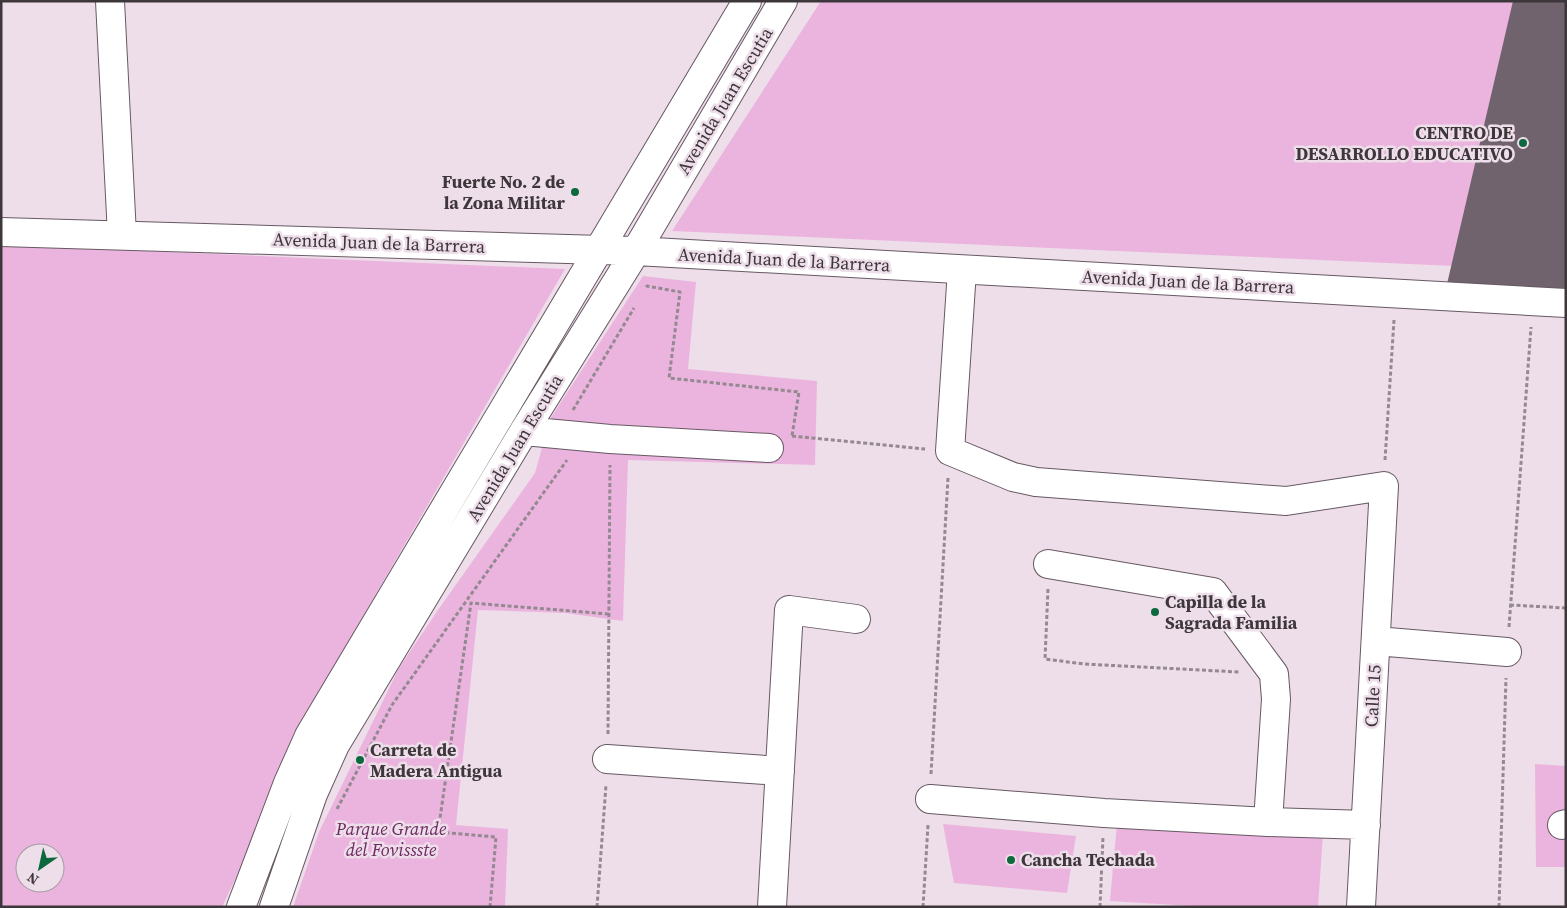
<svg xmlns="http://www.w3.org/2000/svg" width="1567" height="908" viewBox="0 0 1567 908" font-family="'Source Serif 4',serif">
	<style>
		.green { fill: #ebb4de; fill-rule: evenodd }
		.building { fill: #71636d }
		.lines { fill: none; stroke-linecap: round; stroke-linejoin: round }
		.minor-casing { stroke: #665963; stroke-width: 30 }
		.path { stroke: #948991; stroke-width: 3; stroke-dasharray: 4 2.5; stroke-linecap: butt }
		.minor { stroke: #fff; stroke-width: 28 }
		.poi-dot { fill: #0c693d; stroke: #eedeea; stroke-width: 2 }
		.labels { text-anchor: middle; stroke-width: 5; stroke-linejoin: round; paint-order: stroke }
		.street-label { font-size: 18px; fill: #3d363b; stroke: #eedeea }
		.poi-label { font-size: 18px; font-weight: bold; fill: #3d363b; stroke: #eedeea; text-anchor: start }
		.park-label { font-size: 18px; font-style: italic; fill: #6d2961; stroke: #eedeea }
	</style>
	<rect width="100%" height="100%" fill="#eedeea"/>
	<path class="green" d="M 821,1 L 1566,1 L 1566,271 L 672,231 Z
		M 1,245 L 565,269 L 352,635 L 222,907 L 1,907 ZM 25,853 L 55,853 L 55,883 L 25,883 Z
		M 643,276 L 696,282 L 688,369 L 817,381 L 815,465 L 628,460 L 623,621 L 565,613 L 478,610 L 456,825 L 508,829 L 505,907 L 293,907 L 319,832 L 399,668 L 438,610 L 535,473 L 550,419 Z
		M 1535,764 L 1566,766 L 1566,867 L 1536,867 Z
		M 1117,823 L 1323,834 L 1318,907 L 1208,907 L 1110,901 Z
		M 943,824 L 1076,836 L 1067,893 L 954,883 Z"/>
	<path class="building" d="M 1513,1 L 1566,1 L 1566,290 L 1447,284 Z"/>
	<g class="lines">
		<defs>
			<path id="minor" d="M 110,1 L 122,235
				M 1,232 L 636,251 L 1566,303
				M 962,270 L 950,451 L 1013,477 L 1036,482 L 1286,501 L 1384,486 L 1361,907
				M 524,431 L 610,439 L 769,448
				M 1048,564 L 1213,592 L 1274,674 L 1276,699 L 1268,822
				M 1376,641 L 1507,652
				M 607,759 L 780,771
				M 930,799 L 1104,813 L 1268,822 L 1366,825
				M 1562,825 L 1566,824
				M 241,907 L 288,783 L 309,736 L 747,1
				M 274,907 L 313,794 L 335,745 L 524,431 L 636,251 L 783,1
				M 772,907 L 789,610 L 856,619"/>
		</defs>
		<use href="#minor" class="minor-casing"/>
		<path class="path" d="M 646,287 L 647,286 L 680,292 L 669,378 L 799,392 L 792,436
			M 573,410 L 634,308
			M 792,436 L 925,449
			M 1385,460 L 1394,320
			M 1048,589 L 1045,659 L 1084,664 L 1239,672
			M 1510,605 L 1566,608
			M 1509,627 L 1531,327
			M 608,734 L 610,465
			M 931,774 L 948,478
			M 337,809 L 392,705 L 567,460
			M 490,907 L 496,837 L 438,832 L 471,603 L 609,614
			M 597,907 L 606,785
			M 923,907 L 928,825
			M 1100,907 L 1103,837
			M 1499,907 L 1506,678"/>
		<use href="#minor" class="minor"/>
	</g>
	<g class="poi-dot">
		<circle cx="1523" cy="143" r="5"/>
		<circle cx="575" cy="192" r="5"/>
		<circle cx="1155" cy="612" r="5"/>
		<circle cx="360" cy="760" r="5"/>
		<circle cx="1011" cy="860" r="5"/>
	</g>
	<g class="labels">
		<g class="street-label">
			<text transform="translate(725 101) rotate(-59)" y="6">Avenida Juan Escutia</text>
			<text transform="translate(379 243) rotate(2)" y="6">Avenida Juan de la Barrera</text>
			<text transform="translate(784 260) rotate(3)" y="6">Avenida Juan de la Barrera</text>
			<text transform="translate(1188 282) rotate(3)" y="6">Avenida Juan de la Barrera</text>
			<text transform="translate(515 448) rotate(-59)" y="6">Avenida Juan Escutia</text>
			<text transform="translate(1373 696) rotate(-87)" y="6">Calle 15</text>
		</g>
		<g class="poi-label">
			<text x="1513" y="139" text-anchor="end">CENTRO DE<tspan x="1513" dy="21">DESARROLLO EDUCATIVO</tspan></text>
			<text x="565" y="188" text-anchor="end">Fuerte No. 2 de<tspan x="565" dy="21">la Zona Militar</tspan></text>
			<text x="1165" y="608">Capilla de la<tspan x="1165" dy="21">Sagrada Familia</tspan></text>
			<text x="370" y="756">Carreta de<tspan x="370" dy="21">Madera Antigua</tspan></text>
			<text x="1021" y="866">Cancha Techada</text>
		</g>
		<g class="park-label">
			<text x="391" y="835">Parque Grande<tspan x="391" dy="21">del Fovissste</tspan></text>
		</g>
	</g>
	<rect width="1567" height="908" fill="none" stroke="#3d363b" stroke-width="5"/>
	<g transform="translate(40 868) rotate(214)"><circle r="24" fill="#eedeea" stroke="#a79ba4"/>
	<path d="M0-4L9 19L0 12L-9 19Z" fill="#0c693d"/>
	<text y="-8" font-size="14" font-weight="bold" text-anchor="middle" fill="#3d363b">N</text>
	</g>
</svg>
